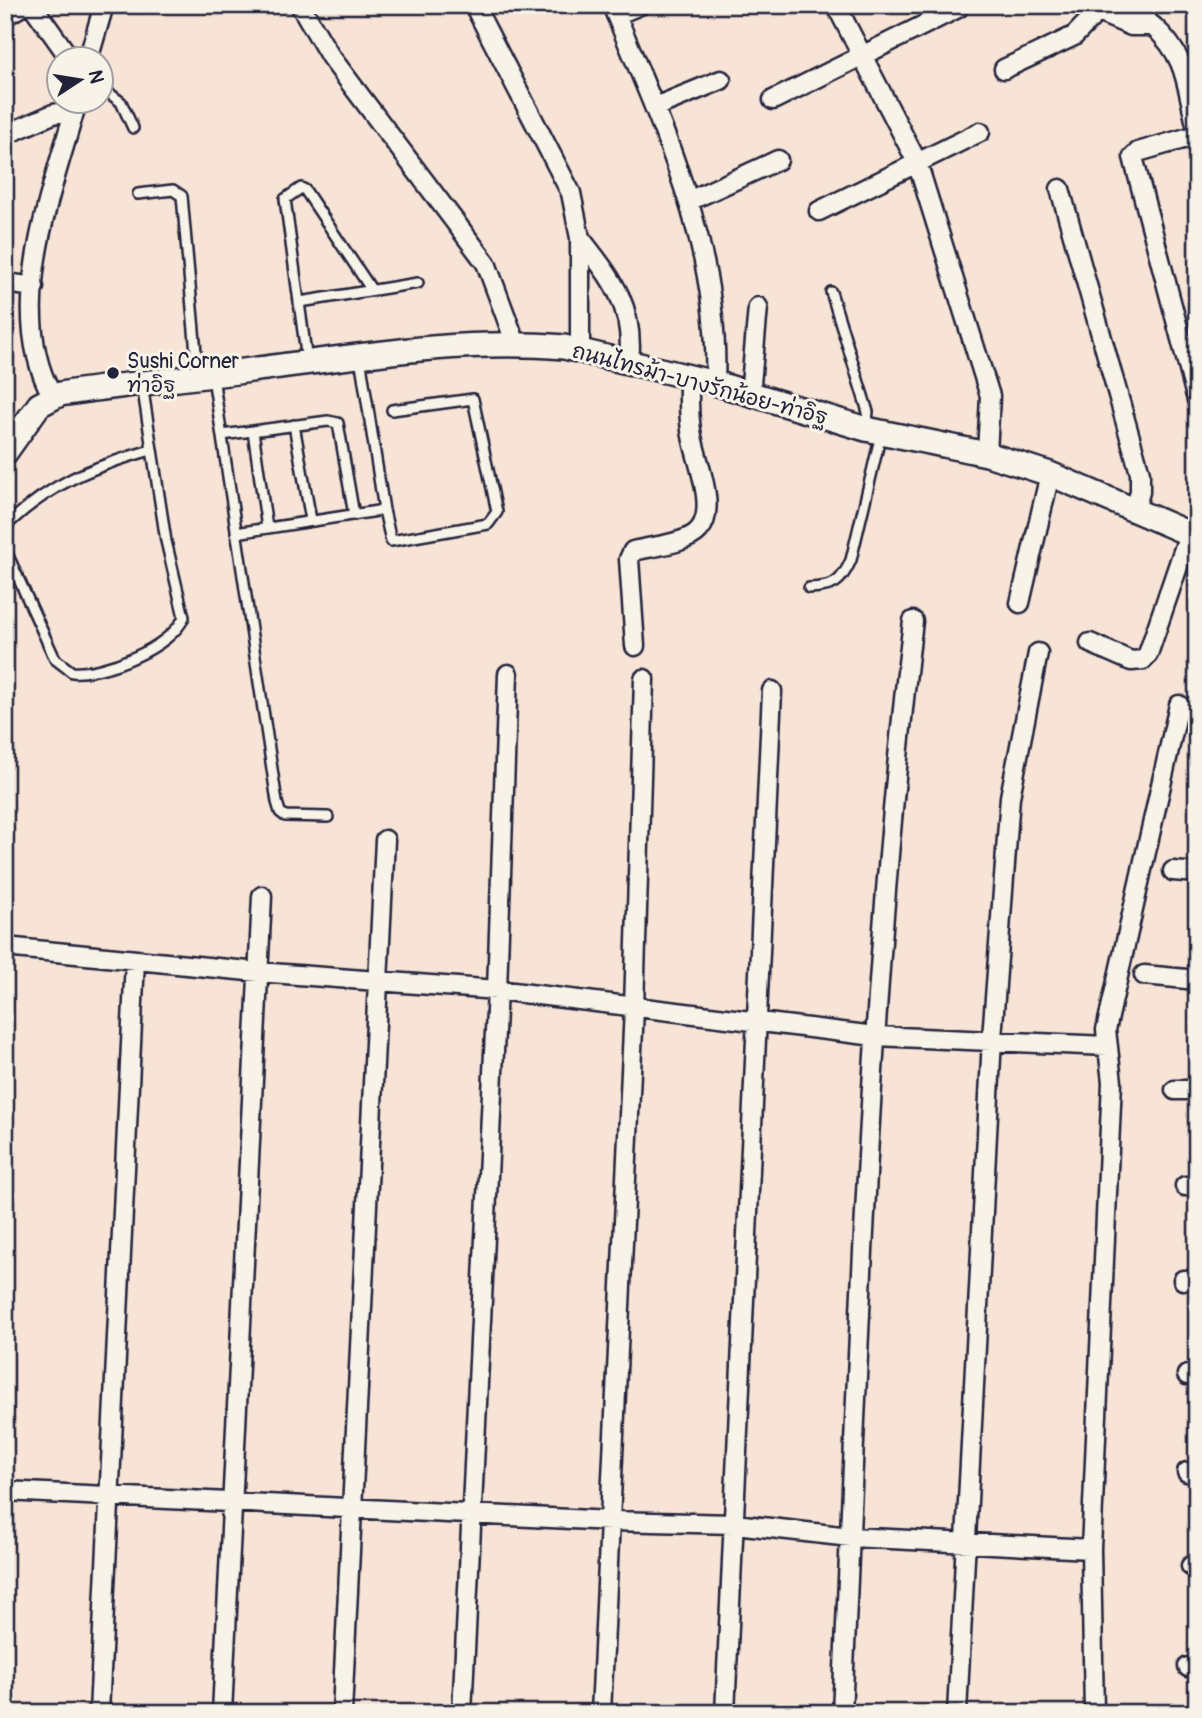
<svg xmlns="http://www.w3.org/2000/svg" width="1202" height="1718" viewBox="0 0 1202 1718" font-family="Pangolin,'Playpen Sans Thai',sans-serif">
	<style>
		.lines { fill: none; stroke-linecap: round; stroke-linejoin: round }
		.service-casing { stroke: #22223b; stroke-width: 14 }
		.minor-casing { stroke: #22223b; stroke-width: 23 }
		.tertiary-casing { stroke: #22223b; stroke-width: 28 }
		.service { stroke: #f7f3e8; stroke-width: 9 }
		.minor { stroke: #f7f3e8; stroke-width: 18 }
		.tertiary { stroke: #f7f3e8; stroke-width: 23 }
		.poi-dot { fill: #22223b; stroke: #f7f3e8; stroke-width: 2.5 }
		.labels { text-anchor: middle; stroke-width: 6; stroke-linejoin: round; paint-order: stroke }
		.poi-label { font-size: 21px; fill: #22223b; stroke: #f7f3e8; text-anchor: start }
		.street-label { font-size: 21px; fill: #22223b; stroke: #f7f3e8 }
	</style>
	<rect width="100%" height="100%" fill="#f8e4d6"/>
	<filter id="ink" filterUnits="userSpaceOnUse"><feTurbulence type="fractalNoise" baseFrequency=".0143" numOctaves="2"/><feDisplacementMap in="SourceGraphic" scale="14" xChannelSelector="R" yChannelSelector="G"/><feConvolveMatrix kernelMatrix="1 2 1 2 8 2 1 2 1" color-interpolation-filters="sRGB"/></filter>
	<g filter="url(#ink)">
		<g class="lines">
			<defs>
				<path id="service" d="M 102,88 L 121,102 L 133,128
					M 138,194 L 173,190 L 182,196 L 198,375
					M 831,292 L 868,412 L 866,428
					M 300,302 L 418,283
					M 307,361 L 285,199 L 301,188 L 305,190 L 371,289
					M 213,377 L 277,802 L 280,812 L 285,816 L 328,817
					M 294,425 L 311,520
					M 253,431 L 267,528
					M 222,435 L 328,421 L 338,423 L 354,515
					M 384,510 L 391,541 L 488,524 L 497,512 L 473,399 L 392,410
					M 5,527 C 50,483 92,467 151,450
					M 236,533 L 384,510 L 360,357
					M 5,549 L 55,659 L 72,672 C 103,675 172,647 184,617 L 166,541 L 142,384
					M 809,588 C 834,587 841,583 851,560 L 881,434"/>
				<path id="minor" d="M 32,5 L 71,60
					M 300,5 L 330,56 L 486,263 L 516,344
					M 474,5 L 571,193 L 580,238 L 580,352
					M 612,5 C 662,127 721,248 715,383
					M 836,5 L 917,162 L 990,396 L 987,454
					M 1081,5 L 1131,26 L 1153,26
					M 1124,5 C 1138,11 1143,18 1154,27 C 1187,57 1186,84 1196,124
					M 616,15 L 640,5
					M 5,16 L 24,5
					M 88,60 L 104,5
					M 1004,69 L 1074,36 L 1104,5
					M 773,100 L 958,8
					M 655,107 L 721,80
					M 5,135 L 53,114 L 74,110
					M 1197,135 L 1138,152 L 1133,157 L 1197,400
					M 1060,189 L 1140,473 L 1140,492 L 1134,512
					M 691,200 L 778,160
					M 819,211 L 980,132
					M 580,238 C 613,280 635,307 629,363
					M 5,287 L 13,284 L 34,287
					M 52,395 C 4,310 53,189 77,102
					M 750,395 L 758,307
					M 1020,603 L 1050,474
					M 1090,643 L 1131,661 L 1143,660 L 1148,654 L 1189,534
					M 635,646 L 629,559 L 633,551 C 652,546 687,544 699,530 C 718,509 696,460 692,436 C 688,417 689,397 689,377
					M 1173,871 L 1197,873
					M 5,947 L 258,972 L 497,990 L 875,1036 L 1108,1046
					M 1144,975 L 1197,980
					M 1175,1090 L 1197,1090
					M 1185,1186 L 1197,1186
					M 1183,1280 L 1197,1280
					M 1187,1375 L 1197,1375
					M 1187,1472 L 1197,1472
					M 5,1491 L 611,1521 L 735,1524 L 850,1537 L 1091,1549
					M 1191,1566 L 1197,1566
					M 1188,1667 L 1197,1667
					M 99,1713 L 135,960
					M 222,1713 L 262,896
					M 342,1713 L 385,840
					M 462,1713 L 497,990 L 508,674
					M 601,1713 L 634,1008 L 644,679
					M 725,1713 L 772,691
					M 842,1713 C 859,1349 869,983 913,621
					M 957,1713 L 992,1038 L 1010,797 L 1038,653
					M 1094,1713 L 1091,1549 L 1112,1082 L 1106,1030 L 1179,705"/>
				<path id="tertiary" d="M 5,453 L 39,405 L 60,394 C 123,384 187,379 251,370 C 353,357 461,338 564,347 L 715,383 L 866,429 L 987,454 L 1050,474 L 1197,537"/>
			</defs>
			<use href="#service" class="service-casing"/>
			<use href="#minor" class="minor-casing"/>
			<use href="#tertiary" class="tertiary-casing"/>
			<use href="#service" class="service"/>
			<use href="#minor" class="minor"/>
			<use href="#tertiary" class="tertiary"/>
		</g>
	</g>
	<circle class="poi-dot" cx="113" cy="373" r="7"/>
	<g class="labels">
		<g class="poi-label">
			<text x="127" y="368">Sushi Corner<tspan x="127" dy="24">ท่าอิฐ</tspan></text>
		</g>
		<g class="street-label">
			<text transform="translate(700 384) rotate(15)" y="7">ถนนไทรม้า-บางรักน้อย-ท่าอิฐ</text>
		</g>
	</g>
	<rect width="1202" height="1718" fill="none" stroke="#f7f3e8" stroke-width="28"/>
	<rect x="14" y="14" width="1174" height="1690" fill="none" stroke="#22223b" stroke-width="2.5" filter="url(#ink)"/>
	<g transform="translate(80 80) rotate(78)"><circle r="33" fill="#f7f3e8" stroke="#a29fa3" stroke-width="2"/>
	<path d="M0-5L12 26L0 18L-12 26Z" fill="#22223b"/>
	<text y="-10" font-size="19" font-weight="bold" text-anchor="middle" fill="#22223b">N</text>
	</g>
</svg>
